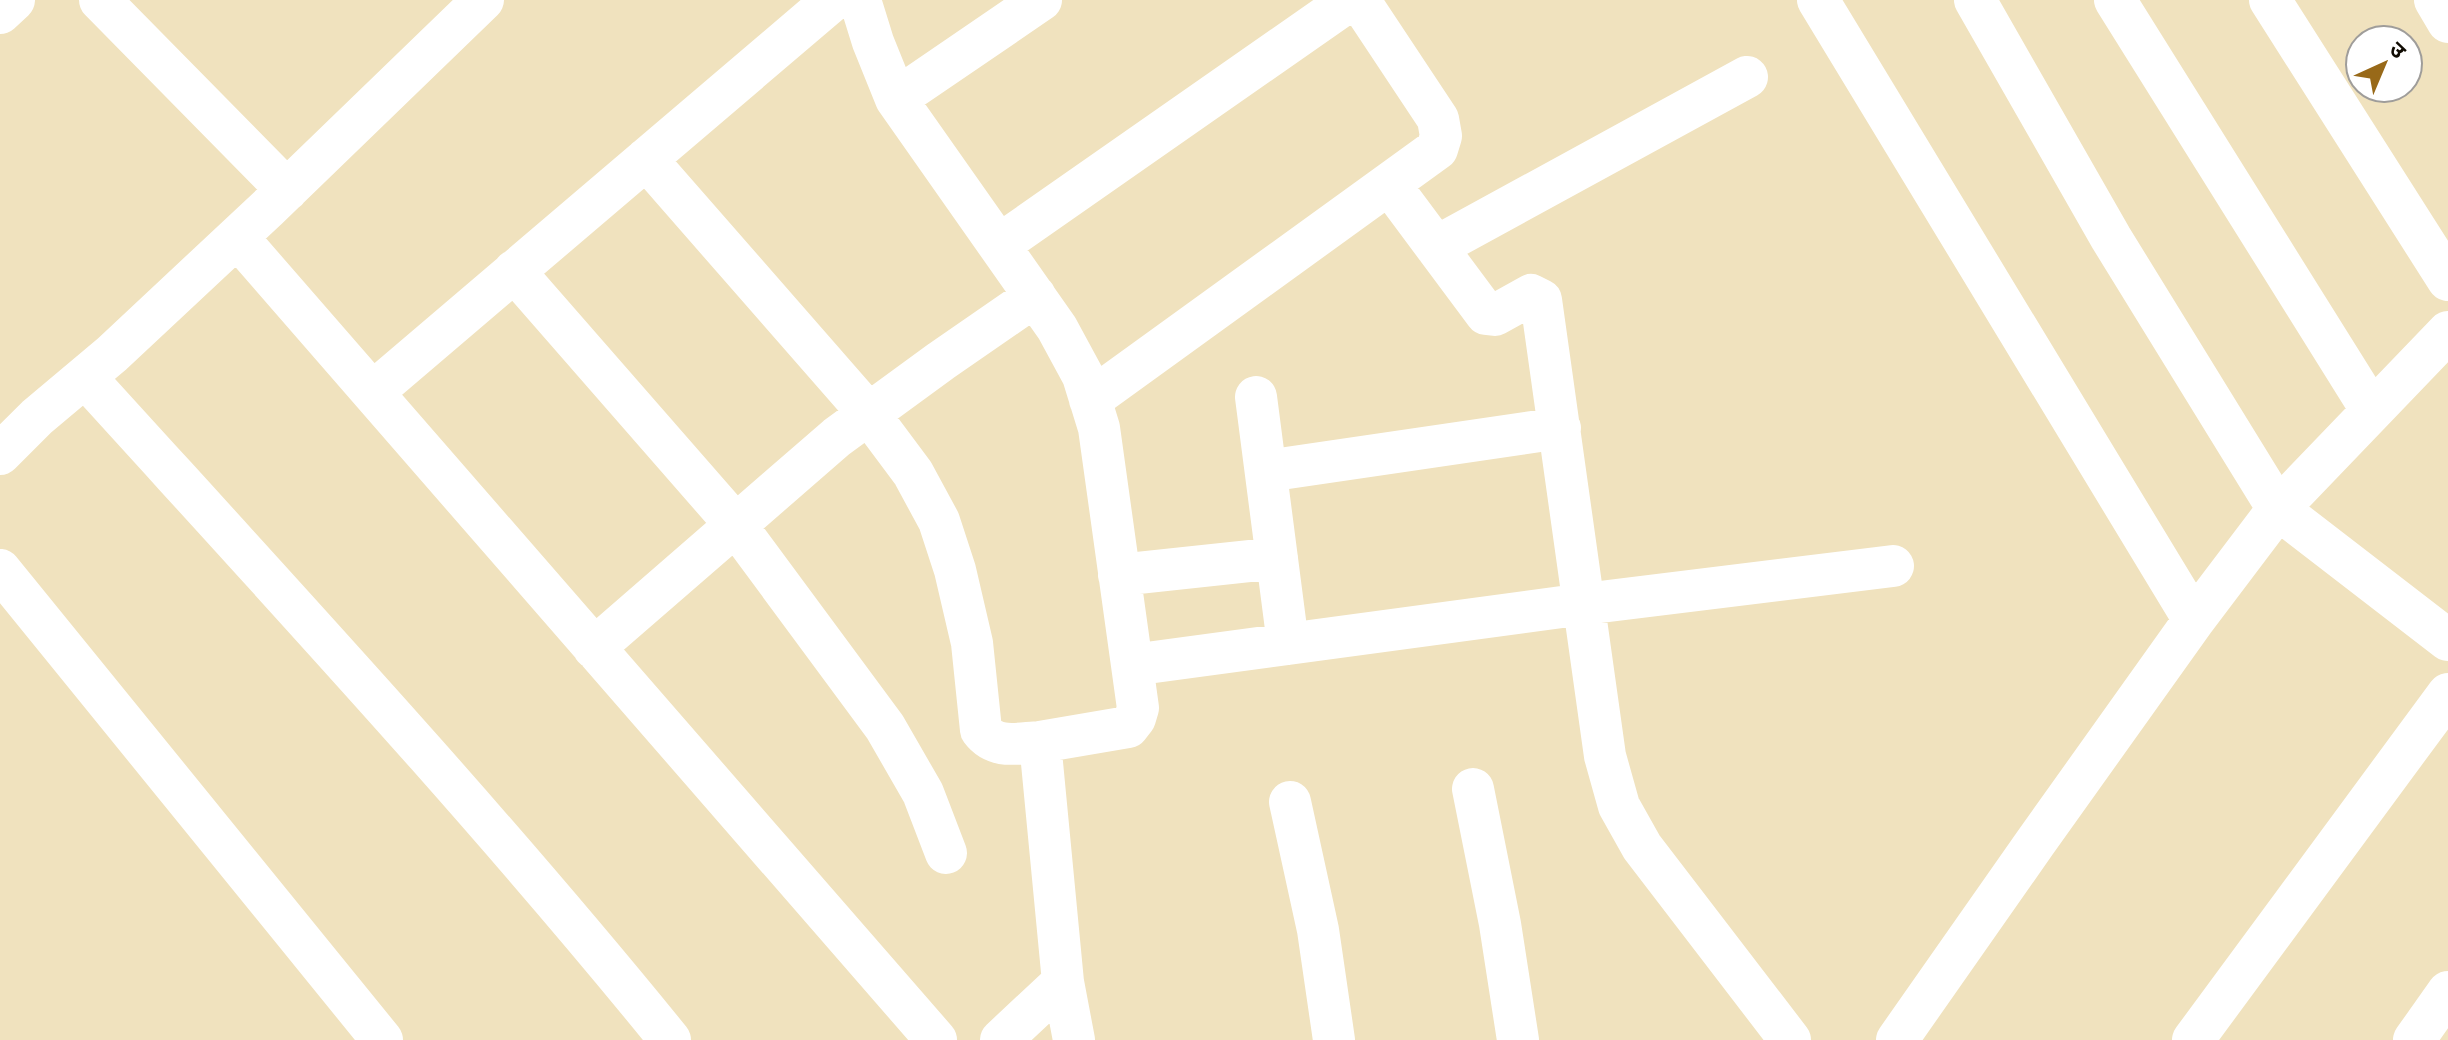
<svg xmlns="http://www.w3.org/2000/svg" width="2448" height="1040" viewBox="0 0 2448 1040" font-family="'IBM Plex Sans','Noto Sans Devanagari',sans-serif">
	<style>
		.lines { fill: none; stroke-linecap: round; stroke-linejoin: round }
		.minor { stroke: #fff; stroke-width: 42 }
	</style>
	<rect width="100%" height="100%" fill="#f0e2be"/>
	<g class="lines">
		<path class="minor" d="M 100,0 L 287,190
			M 860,0 L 873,42 L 896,99 L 1057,328 L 1083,376 L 1099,428 L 1138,708 L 1135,718 L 1128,727 L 1040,742 L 1063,982 L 1074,1040
			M 1818,0 L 2194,620
			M 1975,0 L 2111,238 L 2278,509 L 2448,640
			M 2115,0 L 2372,411
			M 2270,0 L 2448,280
			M 2435,0 L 2448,22
			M 0,13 L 14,0
			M 896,99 L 1041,0
			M 646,159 L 869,414 L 913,473 L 939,521 L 955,570 L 972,643 L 981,730 C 996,750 1018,743 1040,742
			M 1390,185 L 1486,314 L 1495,315 L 1531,295 L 1541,300 L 1605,756 L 1619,806 L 1642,847 L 1790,1040
			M 237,237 L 936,1040
			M 999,245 L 1350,0
			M 1436,247 L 1747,77
			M 514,271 L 735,524 L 885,727 L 923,793 L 946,853
			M 85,377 C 283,595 484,811 670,1040
			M 373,392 L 833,0
			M 1256,397 L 1288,644
			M 1090,400 L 1437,149 L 1441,136 L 1438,119 L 1359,0
			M 0,454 L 37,417 L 112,354 L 268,208 L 483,0
			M 1266,471 L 1560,428
			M 0,570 L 382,1040
			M 1119,575 L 1277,558
			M 594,648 L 837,437 L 941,361 L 1035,296
			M 1132,665 L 1584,604 L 1893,566
			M 1473,789 L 1500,924 L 1518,1040
			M 1290,802 L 1318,930 L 1334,1040
			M 1001,1040 L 1063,982
			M 1897,1040 L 2035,843 L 2194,620 L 2278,509 L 2448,332
			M 2193,1040 L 2448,694
			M 2414,1040 L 2448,992"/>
	</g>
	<g transform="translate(2384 64) rotate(44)"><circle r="38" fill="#ffffff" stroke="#9f9d9a" stroke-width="2"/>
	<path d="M0-6L14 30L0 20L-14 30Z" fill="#986919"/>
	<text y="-12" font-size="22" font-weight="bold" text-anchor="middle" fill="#100b02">उ</text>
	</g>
</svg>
